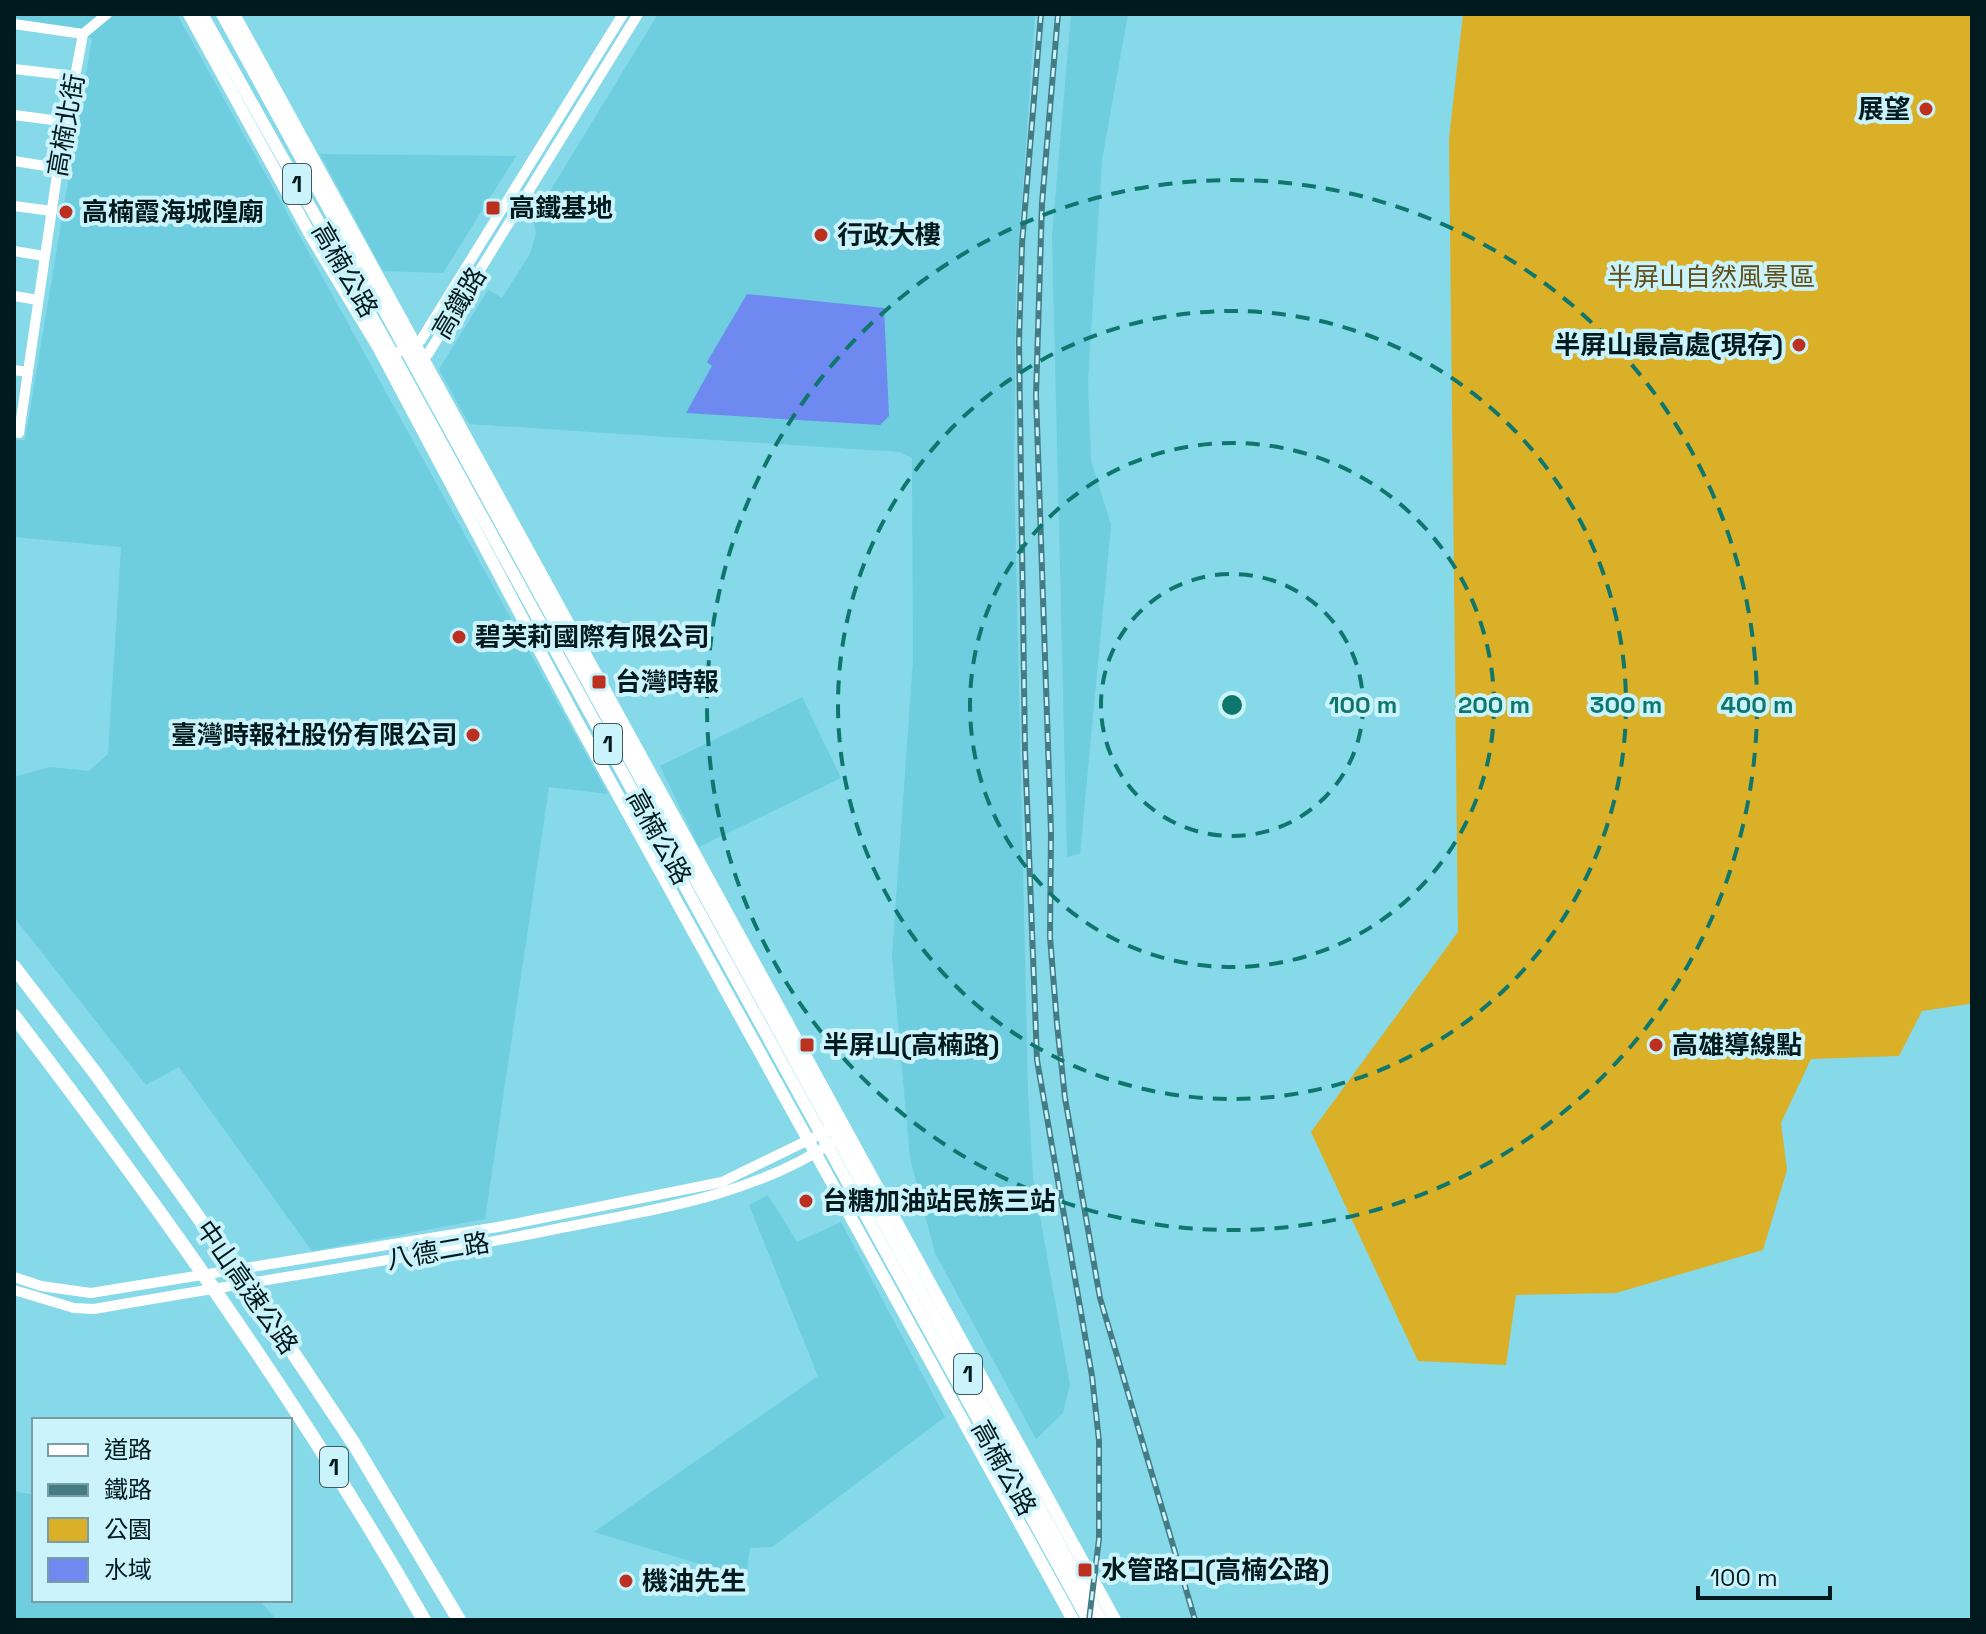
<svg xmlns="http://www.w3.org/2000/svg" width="1986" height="1634" font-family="'Space Grotesk','Noto Sans TC',sans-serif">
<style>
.built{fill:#6ecdde}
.green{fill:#d9b027}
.water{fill:#6e89ef}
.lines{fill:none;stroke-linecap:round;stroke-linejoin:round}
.minor{stroke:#fff;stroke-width:10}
.major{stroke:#fff;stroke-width:12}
.highway{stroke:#fff;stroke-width:14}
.rail-casing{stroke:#447c86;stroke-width:6}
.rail{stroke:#cbf3fb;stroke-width:3;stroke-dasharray:9;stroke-linecap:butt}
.ring{fill:none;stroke:#0f766e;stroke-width:4;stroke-dasharray:14 10}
.poi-dot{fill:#bc301f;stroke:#cbf3fb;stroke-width:3}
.labels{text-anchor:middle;stroke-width:8;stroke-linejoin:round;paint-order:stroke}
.shield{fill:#cbf3fb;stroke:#3d5b60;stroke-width:2}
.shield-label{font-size:24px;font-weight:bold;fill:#001a1e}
.poi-label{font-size:26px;font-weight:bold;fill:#001a1e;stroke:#cbf3fb;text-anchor:start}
.street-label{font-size:26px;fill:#001a1e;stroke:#cbf3fb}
.park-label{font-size:26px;fill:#604f1a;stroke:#cbf3fb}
.centre{fill:#0f766e;stroke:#cbf3fb;stroke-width:4}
.ring-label{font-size:24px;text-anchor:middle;font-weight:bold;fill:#0f766e;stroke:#cbf3fb;stroke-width:8;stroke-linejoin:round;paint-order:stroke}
</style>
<rect width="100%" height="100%" fill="#85d9e9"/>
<!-- built -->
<g class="built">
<path d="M 14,14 L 177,14 L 608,794 L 549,787 L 485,1219 L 312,1251 L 179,1067 L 146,1085 L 14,917 L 14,777 L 50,767 L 89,771 L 108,754 L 121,547 L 14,537 L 14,440 L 25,440 L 92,38 L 14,26 Z"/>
<path d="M 658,14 L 1035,14 L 1016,284 L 1014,467 L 1028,1092 L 1033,1177 L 1070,1385 L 1063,1413 L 1036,1439 L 935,1253 L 910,1158 L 892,956 L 913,661 L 912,458 L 900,452 L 469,424 L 439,369 L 488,290 L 502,298 L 530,254 L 536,234 L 533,219 Z"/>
<path d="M 1071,14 L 1128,14 L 1102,160 L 1088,381 L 1091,461 L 1111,525 L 1080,854 L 1067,857 L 1052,236 Z"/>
<path d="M 320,154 L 516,156 L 443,273 L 383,271 Z"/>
<path d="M 802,697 L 841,778 L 699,847 L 660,766 Z"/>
<path d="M 768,1195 L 797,1242 L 841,1222 L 945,1417 L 772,1547 L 750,1548 L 746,1578 L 594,1532 L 818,1376 L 749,1205 Z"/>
<path d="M 14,1491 L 34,1495 L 34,1600 L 259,1600 L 277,1620 L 14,1620 Z"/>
</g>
<!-- green -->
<path class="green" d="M 1463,14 L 1972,14 L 1972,998 L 1969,1004 L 1922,1011 L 1899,1056 L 1811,1059 L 1781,1123 L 1787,1170 L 1763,1250 L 1616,1293 L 1516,1295 L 1506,1365 L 1418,1361 L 1311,1132 L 1458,932 L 1449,139 Z"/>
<!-- water -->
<path class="water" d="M 747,294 L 884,308 L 889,416 L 880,425 L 686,413 L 712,366 L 707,362 Z"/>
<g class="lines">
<!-- minor -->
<g class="minor">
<path d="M 14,24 L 83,34"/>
<path d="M 14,69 L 75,76"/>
<path d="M 14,115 L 68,122"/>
<path d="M 14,161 L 58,168"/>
<path d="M 14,206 L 52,211"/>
<path d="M 14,251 L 44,256"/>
<path d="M 14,296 L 38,300"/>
<path d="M 416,360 L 428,354 L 638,14"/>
<path d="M 390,362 L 393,355 L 421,340 L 623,14"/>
<path d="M 14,370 L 28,372"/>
<path d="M 14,432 L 19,433 L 58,168 L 83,34 L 107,14"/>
<path d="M 14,1277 L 41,1286 L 91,1293 L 498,1227 L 722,1182 L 827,1131"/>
<path d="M 14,1290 L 74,1308 L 94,1309 C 248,1282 403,1260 556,1229 C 651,1210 750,1197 833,1142"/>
</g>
<!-- major -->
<g class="major">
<path d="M 189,14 L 311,236 L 378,347 L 577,721 L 1073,1620"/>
<path d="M 202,14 L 386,342 L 1088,1620"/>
<path d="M 222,14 L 1101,1620"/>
<path d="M 234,14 L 1115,1620"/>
</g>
<!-- highway -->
<g class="highway">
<path d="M 14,967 L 96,1074 L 266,1312 L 354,1444 L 459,1620"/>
<path d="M 14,1016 C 162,1210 303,1408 424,1620"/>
</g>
<defs>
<g id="rail">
<path d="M 1041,14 L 1022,244 L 1019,342 L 1025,750 L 1037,1060 L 1092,1376 L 1099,1441 L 1099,1539 L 1089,1620"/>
<path d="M 1058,14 L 1042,203 L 1036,395 L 1051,832 L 1050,937 L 1057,1024 L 1065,1098 L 1100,1298 L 1195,1620"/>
</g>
</defs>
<!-- rail casing -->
<use href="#rail" class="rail-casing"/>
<!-- rail -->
<use href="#rail" class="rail"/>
</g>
<!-- distance rings -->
<g class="ring">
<circle cx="1232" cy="705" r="131"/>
<circle cx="1232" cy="705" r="262"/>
<circle cx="1232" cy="705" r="394"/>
<circle cx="1232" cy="705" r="525"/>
</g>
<!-- markers -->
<g class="poi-dot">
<circle cx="1926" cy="109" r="8"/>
<rect x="485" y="200" width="16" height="16" rx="4"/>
<circle cx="66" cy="212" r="8"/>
<circle cx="821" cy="235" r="8"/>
<circle cx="1799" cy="345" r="8"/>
<circle cx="459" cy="637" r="8"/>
<rect x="591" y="674" width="16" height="16" rx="4"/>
<circle cx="473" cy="735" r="8"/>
<rect x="799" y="1037" width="16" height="16" rx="4"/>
<circle cx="1656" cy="1045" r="8"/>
<circle cx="806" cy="1201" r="8"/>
<rect x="1077" y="1562" width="16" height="16" rx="4"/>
<circle cx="626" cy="1581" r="8"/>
</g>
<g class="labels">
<!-- shield labels -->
<g class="shield">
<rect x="283" y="164" width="28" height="40" rx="6"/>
<rect x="594" y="724" width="28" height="40" rx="6"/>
<rect x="954" y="1354" width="28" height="40" rx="6"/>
<rect x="320" y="1447" width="28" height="40" rx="6"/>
</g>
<g class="shield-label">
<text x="297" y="192">1</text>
<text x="608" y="752">1</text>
<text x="968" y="1382">1</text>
<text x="334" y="1475">1</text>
</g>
<!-- poi labels -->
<g class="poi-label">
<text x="1910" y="118" text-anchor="end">展望</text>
<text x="509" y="217">高鐵基地</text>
<text x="82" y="221">高楠霞海城隍廟</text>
<text x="837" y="244">行政大樓</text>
<text x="1783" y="354" text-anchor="end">半屏山最高處(現存)</text>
<text x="475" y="646">碧芙莉國際有限公司</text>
<text x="615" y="691">台灣時報</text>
<text x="457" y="744" text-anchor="end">臺灣時報社股份有限公司</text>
<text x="823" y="1054">半屏山(高楠路)</text>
<text x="1672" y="1054">高雄導線點</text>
<text x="822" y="1210">台糖加油站民族三站</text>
<text x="1101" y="1579">水管路口(高楠公路)</text>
<text x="642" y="1590">機油先生</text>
</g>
<!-- street labels -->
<g class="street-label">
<text transform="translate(66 125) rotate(-80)" y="9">高楠北街</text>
<text transform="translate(345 270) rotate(60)" y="9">高楠公路</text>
<text transform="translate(459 303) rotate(-59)" y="9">高鐵路</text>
<text transform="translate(659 837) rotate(61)" y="9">高楠公路</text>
<text transform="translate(438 1251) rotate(-10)" y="9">八德二路</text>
<text transform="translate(247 1287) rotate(55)" y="9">中山高速公路</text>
<text transform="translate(1004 1468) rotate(61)" y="9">高楠公路</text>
</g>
<!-- park labels -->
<g class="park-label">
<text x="1711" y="286">半屏山自然風景區</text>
</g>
</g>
<circle cx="1232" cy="705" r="12" class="centre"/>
<g class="ring-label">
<text x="1363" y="713">100 m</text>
<text x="1494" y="713">200 m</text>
<text x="1626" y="713">300 m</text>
<text x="1757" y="713">400 m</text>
</g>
<!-- border -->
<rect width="1986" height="1634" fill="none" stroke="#001a1e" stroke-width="32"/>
<!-- legend -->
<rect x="32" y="1418" width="260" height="184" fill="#cbf3fb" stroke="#7a9ca3" stroke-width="2"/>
<rect x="48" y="1444" width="40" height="12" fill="#ffffff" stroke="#7a9ca3" stroke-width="2"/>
<text x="104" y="1458" font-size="24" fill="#001a1e">道路</text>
<rect x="48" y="1484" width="40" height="12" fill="#447c86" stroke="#7a9ca3" stroke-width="2"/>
<text x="104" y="1498" font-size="24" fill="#001a1e">鐵路</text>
<rect x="48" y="1518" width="40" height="24" fill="#d9b027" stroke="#7a9ca3" stroke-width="2"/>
<text x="104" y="1538" font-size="24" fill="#001a1e">公園</text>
<rect x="48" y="1558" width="40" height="24" fill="#6e89ef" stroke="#7a9ca3" stroke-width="2"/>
<text x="104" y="1578" font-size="24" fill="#001a1e">水域</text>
<!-- scale -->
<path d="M1698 1586v12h132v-12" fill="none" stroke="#001a1e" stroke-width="4"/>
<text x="1710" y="1586" font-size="24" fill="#001a1e" stroke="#cbf3fb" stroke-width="6" paint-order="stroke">100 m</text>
</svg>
